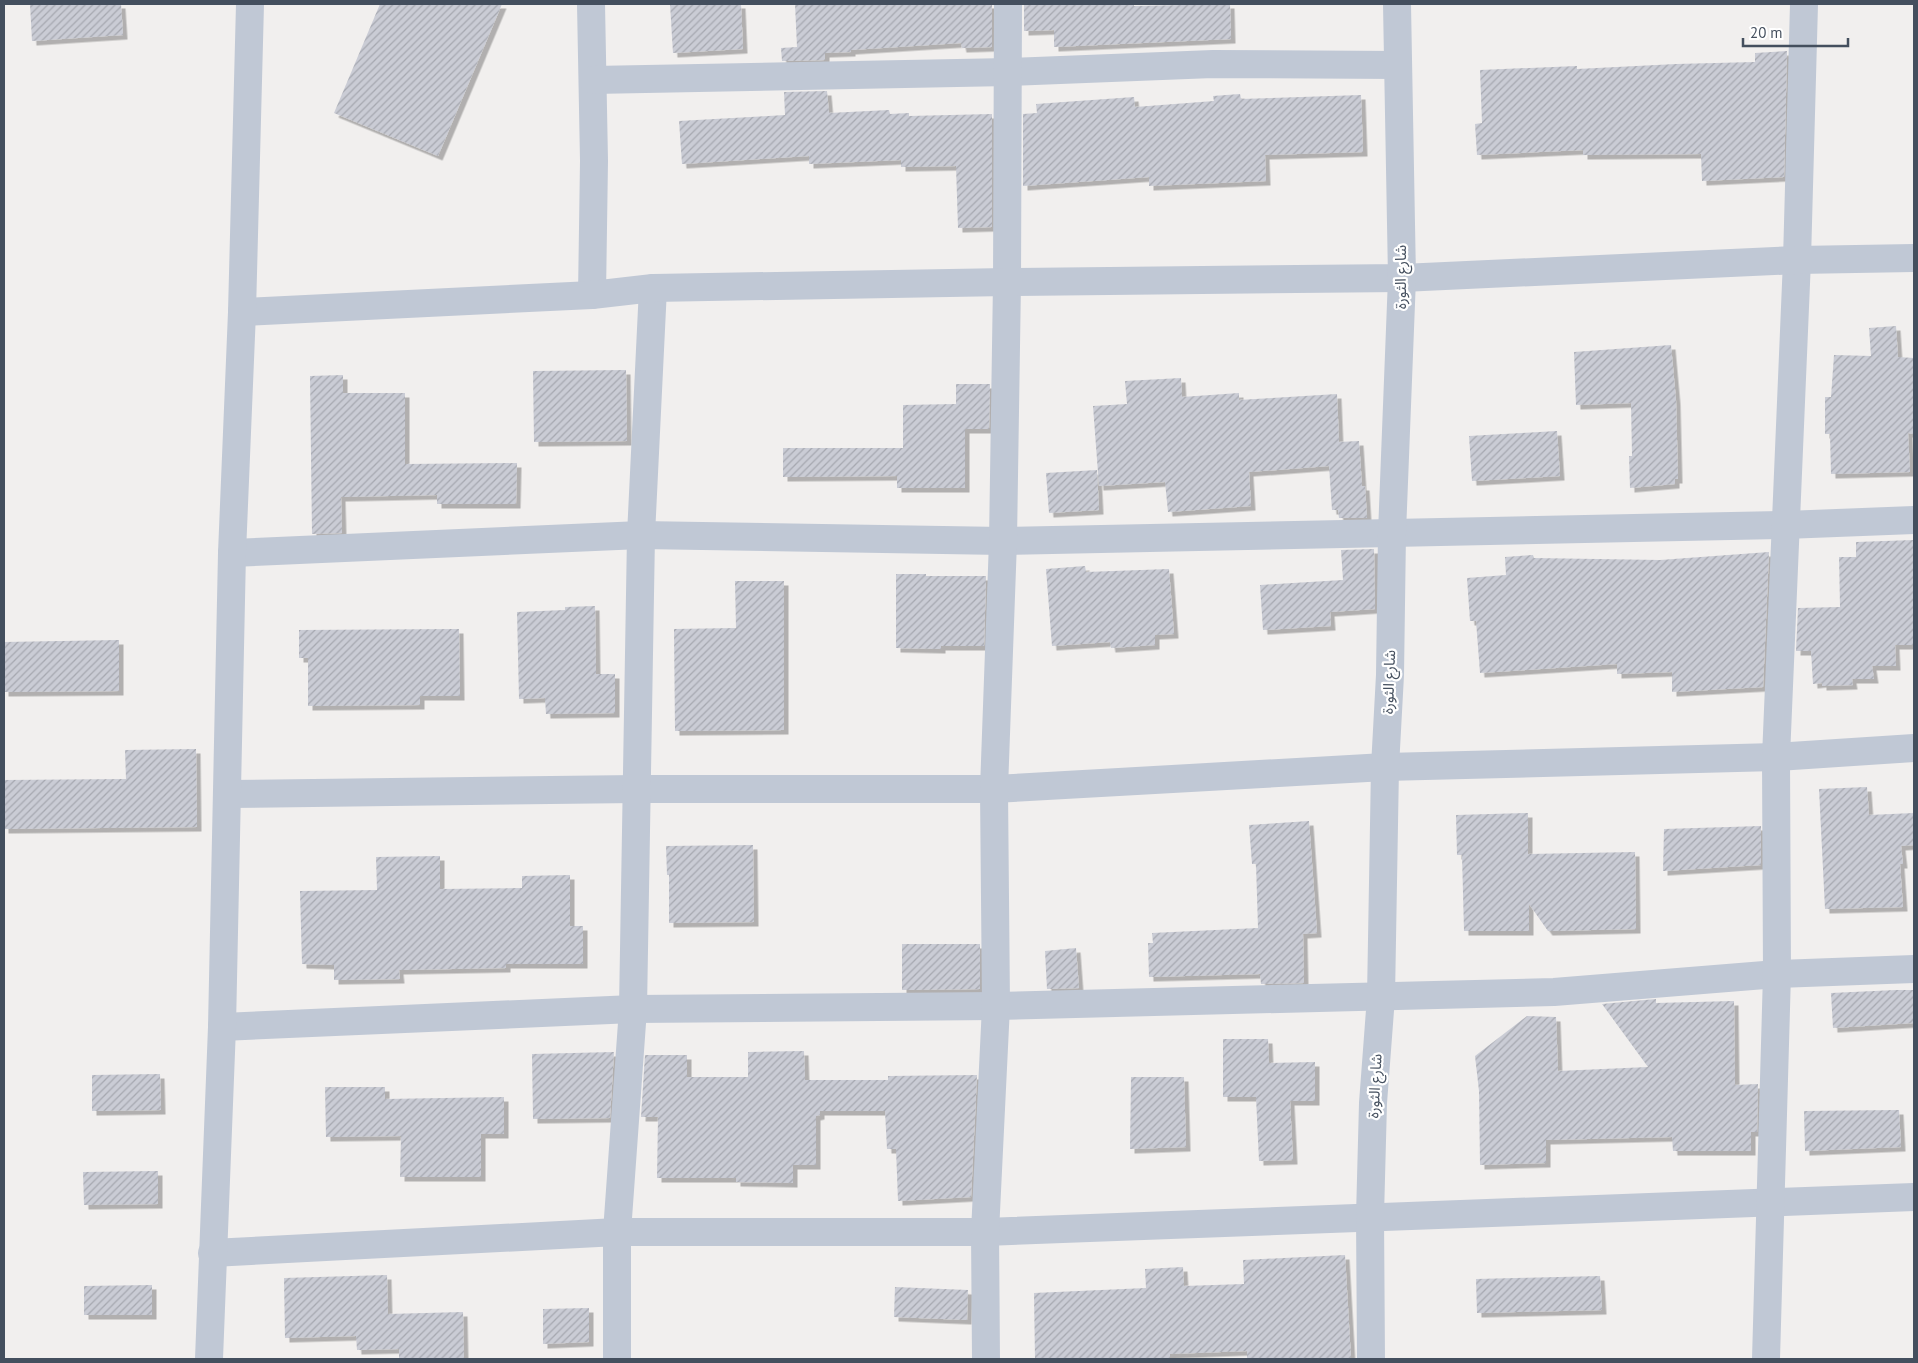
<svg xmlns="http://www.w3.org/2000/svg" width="1918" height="1363" font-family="'PT Sans','Noto Sans Arabic',sans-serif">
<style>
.building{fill:url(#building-hatch);filter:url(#shadow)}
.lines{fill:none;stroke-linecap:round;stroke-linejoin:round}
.minor{stroke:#c0c8d5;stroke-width:28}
.tertiary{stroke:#c0c8d5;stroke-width:28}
.labels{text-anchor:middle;stroke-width:4.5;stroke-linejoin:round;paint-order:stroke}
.street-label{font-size:15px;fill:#444f5e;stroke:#fff}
</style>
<defs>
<pattern id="building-hatch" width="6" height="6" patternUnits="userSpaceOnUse" patternTransform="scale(1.25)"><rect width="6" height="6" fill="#caccd5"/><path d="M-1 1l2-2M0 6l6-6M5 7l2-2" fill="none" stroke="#a6a8b0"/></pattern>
<filter id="shadow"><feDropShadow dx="4.5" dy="4.5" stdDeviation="0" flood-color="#0004"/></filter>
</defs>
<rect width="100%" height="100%" fill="#f1efee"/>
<!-- building -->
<g class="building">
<path d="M 30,4 L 121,4 L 123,35 L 32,41 Z"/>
<path d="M 380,4 L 502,4 L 438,156 L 334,113 Z"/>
<path d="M 670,4 L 741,4 L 743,49 L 673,53 Z"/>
<path d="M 795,4 L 992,4 L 992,47 L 962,48 L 961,43 L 851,50 L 851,52 L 825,53 L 825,60 L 782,61 L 781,48 L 797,47 Z"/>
<path d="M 1024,4 L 1134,4 L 1134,6 L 1230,4 L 1231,39 L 1054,47 L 1054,30 L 1024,31 Z"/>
<path d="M 1787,51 L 1784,177 L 1702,181 L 1701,154 L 1583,155 L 1583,150 L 1477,155 L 1475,124 L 1482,123 L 1480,70 L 1577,66 L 1577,69 L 1676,64 L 1755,62 L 1755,53 Z"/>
<path d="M 827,91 L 829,113 L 889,110 L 890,114 L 909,113 L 909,116 L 992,114 L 992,227 L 958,228 L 956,166 L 901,167 L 901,160 L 809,164 L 809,156 L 682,164 L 679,121 L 785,115 L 784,92 Z"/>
<path d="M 1240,94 L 1241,99 L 1361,95 L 1363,152 L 1265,155 L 1266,181 L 1149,186 L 1149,177 L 1023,186 L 1023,114 L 1037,113 L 1036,104 L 1134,97 L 1135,107 L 1214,101 L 1213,96 Z"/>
<path d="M 1896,326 L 1898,357 L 1914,358 L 1914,434 L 1908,433 L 1910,472 L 1831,474 L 1830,434 L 1825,434 L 1825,397 L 1831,397 L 1834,355 L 1871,356 L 1869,328 Z"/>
<path d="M 1671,345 L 1676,400 L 1678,479 L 1675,479 L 1675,484 L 1630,488 L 1629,456 L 1632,456 L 1631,403 L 1576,405 L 1574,352 Z"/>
<path d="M 626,370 L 627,441 L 534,442 L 533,371 Z"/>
<path d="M 343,375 L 343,393 L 405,393 L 405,464 L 517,463 L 516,504 L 437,504 L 437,495 L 341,497 L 342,533 L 312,534 L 310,376 Z"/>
<path d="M 1181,378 L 1182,397 L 1239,393 L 1239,400 L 1337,394 L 1339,442 L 1359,441 L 1362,486 L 1365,486 L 1367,518 L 1339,518 L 1338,510 L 1332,510 L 1329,466 L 1249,472 L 1251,506 L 1168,512 L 1165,482 L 1099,486 L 1093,406 L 1127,404 L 1125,381 Z"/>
<path d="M 956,384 L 990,384 L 989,429 L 965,429 L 965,488 L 897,488 L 897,476 L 783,477 L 783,448 L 903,448 L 903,405 L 956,404 Z"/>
<path d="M 1557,431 L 1560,476 L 1472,481 L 1469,436 Z"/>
<path d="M 1097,470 L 1099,510 L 1049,513 L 1046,473 Z"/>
<path d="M 1914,540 L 1914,645 L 1895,645 L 1896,666 L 1872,666 L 1874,679 L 1852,679 L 1853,685 L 1822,686 L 1822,683 L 1813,684 L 1811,651 L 1796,651 L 1798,608 L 1840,607 L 1839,557 L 1856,557 L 1856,542 Z"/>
<path d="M 1374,549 L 1375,609 L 1330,612 L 1331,626 L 1263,630 L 1260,585 L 1343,580 L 1341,550 Z"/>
<path d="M 1769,552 L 1763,687 L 1672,692 L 1672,672 L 1617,674 L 1617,664 L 1480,673 L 1476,621 L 1470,621 L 1467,578 L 1506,575 L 1505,557 L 1533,555 L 1534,558 L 1660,560 Z"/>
<path d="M 1085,566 L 1086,572 L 1169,569 L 1174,634 L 1155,635 L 1155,645 L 1111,648 L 1110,642 L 1052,646 L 1046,569 Z"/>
<path d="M 896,574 L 926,574 L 926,576 L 986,576 L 984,646 L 941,646 L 941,649 L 896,648 Z"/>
<path d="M 735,581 L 784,581 L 784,730 L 675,731 L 674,629 L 736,628 Z"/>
<path d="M 595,606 L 596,674 L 615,674 L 615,713 L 546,714 L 545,698 L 519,699 L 517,612 L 565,610 L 565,607 Z"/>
<path d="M 455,629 L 459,629 L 460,696 L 420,696 L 420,705 L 308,706 L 308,658 L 299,658 L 299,630 Z"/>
<path d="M 119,640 L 119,691 L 4,692 L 4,642 Z"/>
<path d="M 196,749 L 197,827 L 4,829 L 4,780 L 126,779 L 125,750 Z"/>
<path d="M 1867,787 L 1869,815 L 1914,813 L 1914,845 L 1901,846 L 1903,864 L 1900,864 L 1903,907 L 1825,909 L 1819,789 Z"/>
<path d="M 1528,813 L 1528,854 L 1635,852 L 1636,929 L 1548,931 L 1529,904 L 1529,931 L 1464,931 L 1462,855 L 1457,855 L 1456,815 Z"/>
<path d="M 1309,821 L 1317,933 L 1303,934 L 1304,983 L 1261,984 L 1260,974 L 1149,977 L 1148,943 L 1153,943 L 1152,933 L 1258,928 L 1256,864 L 1252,864 L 1249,825 Z"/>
<path d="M 1761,826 L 1761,865 L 1663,871 L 1664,829 Z"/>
<path d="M 753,845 L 754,922 L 669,923 L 669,875 L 667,875 L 666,846 Z"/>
<path d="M 440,856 L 440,889 L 522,888 L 522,876 L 570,875 L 570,926 L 583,926 L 583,964 L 506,964 L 506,968 L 399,970 L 400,979 L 334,980 L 334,965 L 302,964 L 300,891 L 377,890 L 376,857 Z"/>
<path d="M 902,944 L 980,944 L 980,989 L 902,990 Z"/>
<path d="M 1076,948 L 1079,988 L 1047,989 L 1045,951 Z"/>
<path d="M 1896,990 L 1914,990 L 1914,1023 L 1833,1028 L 1831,993 Z"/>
<path d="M 1656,999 L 1656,1003 L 1734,1001 L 1735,1085 L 1758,1084 L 1757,1132 L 1751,1132 L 1751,1151 L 1673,1151 L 1672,1137 L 1546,1140 L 1546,1163 L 1480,1165 L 1479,1091 L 1475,1056 L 1527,1016 L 1556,1017 L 1558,1071 L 1648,1067 L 1602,1004 Z"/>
<path d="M 1223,1039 L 1268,1039 L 1269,1063 L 1315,1062 L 1315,1101 L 1290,1101 L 1293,1160 L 1259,1161 L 1256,1097 L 1223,1097 Z"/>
<path d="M 804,1051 L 805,1080 L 888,1080 L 888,1076 L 977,1075 L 971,1197 L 898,1201 L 896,1149 L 887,1149 L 885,1111 L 820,1111 L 820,1115 L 816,1116 L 816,1165 L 793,1165 L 793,1183 L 736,1182 L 736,1178 L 657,1178 L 658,1117 L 641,1117 L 645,1055 L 687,1055 L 687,1077 L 748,1077 L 748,1052 Z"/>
<path d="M 614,1052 L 610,1118 L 533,1119 L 532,1054 Z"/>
<path d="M 160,1074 L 161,1110 L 92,1111 L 92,1075 Z"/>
<path d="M 1131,1077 L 1184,1077 L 1186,1147 L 1130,1149 Z"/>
<path d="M 325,1087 L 385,1087 L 385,1099 L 504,1097 L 504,1134 L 481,1134 L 481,1177 L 400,1177 L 401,1136 L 326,1137 Z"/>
<path d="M 1899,1110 L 1901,1147 L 1805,1151 L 1804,1111 Z"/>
<path d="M 158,1171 L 158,1204 L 84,1205 L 83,1172 Z"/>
<path d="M 1345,1255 L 1351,1359 L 1247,1359 L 1247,1351 L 1170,1354 L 1170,1359 L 1035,1359 L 1034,1293 L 1146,1288 L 1145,1269 L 1183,1267 L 1184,1286 L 1244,1284 L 1243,1260 Z"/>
<path d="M 387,1275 L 388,1314 L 463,1312 L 464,1359 L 399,1359 L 399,1349 L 357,1350 L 356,1336 L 285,1338 L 284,1278 Z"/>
<path d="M 1600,1276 L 1602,1310 L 1477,1313 L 1476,1279 Z"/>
<path d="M 152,1285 L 152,1315 L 84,1315 L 84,1286 Z"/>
<path d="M 895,1287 L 968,1290 L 967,1320 L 894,1317 Z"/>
<path d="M 589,1308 L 589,1342 L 543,1344 L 543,1309 Z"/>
</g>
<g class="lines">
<!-- minor -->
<g class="minor">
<path d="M 591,4 L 594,161 L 592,295"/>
<path d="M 593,80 L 1009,72 L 1213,64 L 1398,65"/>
<path d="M 232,553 L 641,535 L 1003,541 L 1785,525 L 1914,520"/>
<path d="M 227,794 L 636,789 L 994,789 L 1385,767 L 1776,757 L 1914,748"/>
<path d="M 222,1027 L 633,1009 L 996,1006 L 1554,992 L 1777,974 L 1914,969"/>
<path d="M 212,1253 L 617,1232 L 985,1232 L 1914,1197"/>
<path d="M 617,1359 L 617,1232 L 633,1009 L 641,535 L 653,288"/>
<path d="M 986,1359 L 985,1232 L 996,1006 L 994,789 L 1003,541 L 1007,282 L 1008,4"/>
<path d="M 1766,1359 L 1777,974 L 1776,757 L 1797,260 L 1804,4"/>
</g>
<!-- tertiary -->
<g class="tertiary">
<path d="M 242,312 L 592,295 L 653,288 L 1007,282 L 1402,278 L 1797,260 L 1914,258"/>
<path d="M 209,1359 L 222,1027 L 232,553 L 242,312 L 250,4"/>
<path d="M 1371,1359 L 1370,1216 L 1373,1103 L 1381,997 L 1385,767 L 1390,675 L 1392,533 L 1402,278 L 1397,4"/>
</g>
</g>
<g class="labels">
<!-- street labels -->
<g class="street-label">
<text transform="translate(1401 277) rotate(-90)" y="5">شارع الثورة</text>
<text transform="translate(1389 682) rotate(-88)" y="5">شارع الثورة</text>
<text transform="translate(1375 1086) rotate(-87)" y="5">شارع الثورة</text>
</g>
</g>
<!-- border -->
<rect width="1918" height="1363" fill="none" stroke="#444f5e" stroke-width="10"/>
<!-- scale -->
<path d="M1743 38v8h105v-8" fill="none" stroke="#444f5e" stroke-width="2.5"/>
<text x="1750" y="38" font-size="15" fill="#444f5e" stroke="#ffffff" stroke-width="4" paint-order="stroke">20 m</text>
</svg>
